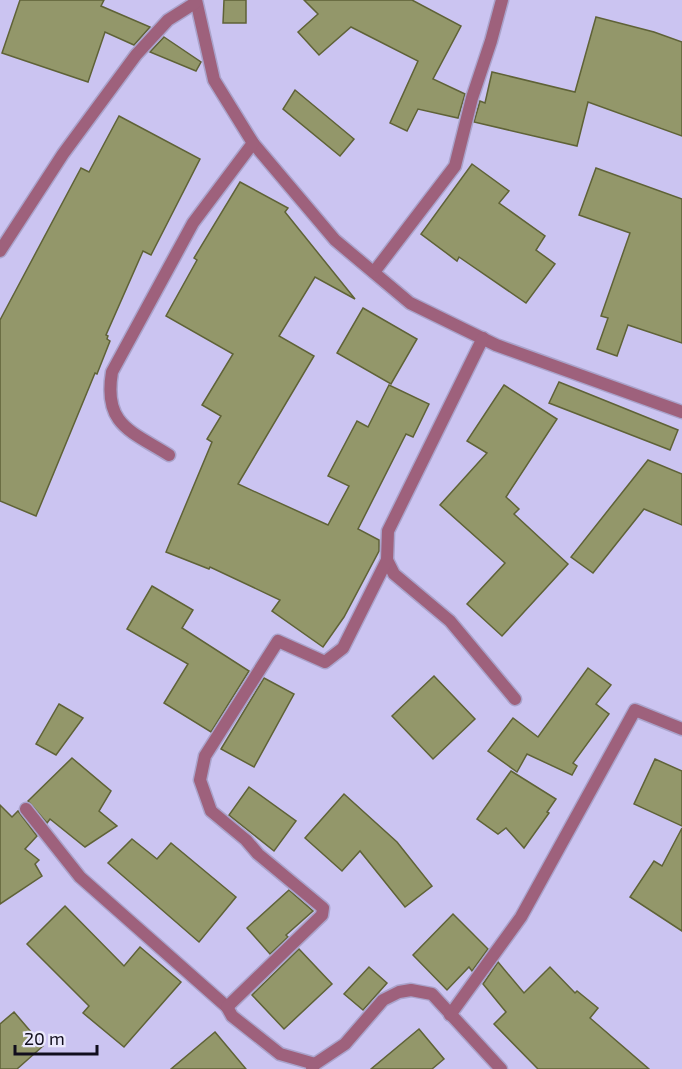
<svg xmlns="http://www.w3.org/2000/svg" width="682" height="1069" font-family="'Exo 2',sans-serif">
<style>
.building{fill:#93976a;stroke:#5f6237;stroke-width:1.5}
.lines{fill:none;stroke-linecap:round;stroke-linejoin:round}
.street-casing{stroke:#aaa3cb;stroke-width:15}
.street{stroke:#9e617c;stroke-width:12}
</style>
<rect width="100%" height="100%" fill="#cbc4f1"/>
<!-- building -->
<g class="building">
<path d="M 20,0 L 104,0 L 101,6 L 150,27 L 134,45 L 105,32 L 88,82 L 2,53 Z"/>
<path d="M 224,0 L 246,0 L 246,23 L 223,23 Z"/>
<path d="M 304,0 L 412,0 L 461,26 L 433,79 L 465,94 L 458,118 L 418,109 L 407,131 L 390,123 L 418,61 L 351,27 L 319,55 L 298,32 L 318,14 Z"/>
<path d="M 596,17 L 654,32 L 682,42 L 682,136 L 588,102 L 577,146 L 474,122 L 480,101 L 485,103 L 492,72 L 575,92 Z"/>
<path d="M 164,37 L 201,62 L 196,71 L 150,52 Z"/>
<path d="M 295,90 L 354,139 L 340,156 L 283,109 Z"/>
<path d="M 119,116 L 200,159 L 151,255 L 143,251 L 106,335 L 108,336 L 107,339 L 110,341 L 97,374 L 95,373 L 36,516 L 0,501 L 0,320 L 81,168 L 89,172 Z"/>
<path d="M 472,164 L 509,191 L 499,203 L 545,236 L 536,250 L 555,264 L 526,303 L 459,257 L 457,261 L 421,234 Z"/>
<path d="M 596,168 L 682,199 L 682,343 L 628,325 L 617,356 L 597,349 L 608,318 L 601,316 L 630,233 L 579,215 Z"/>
<path d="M 240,182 L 288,208 L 285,212 L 355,299 L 315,277 L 279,336 L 314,356 L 238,484 L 328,525 L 349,486 L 328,476 L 357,421 L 368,427 L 389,385 L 429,404 L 413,437 L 406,434 L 358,529 L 379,540 L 379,551 L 344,617 L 323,647 L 272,611 L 280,600 L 210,567 L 209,569 L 166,552 L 212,442 L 207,439 L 221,416 L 202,405 L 233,354 L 166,316 L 197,260 L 194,258 Z"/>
<path d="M 363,308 L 417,339 L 391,384 L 337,353 Z"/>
<path d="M 559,382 L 678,430 L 670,450 L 549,403 Z"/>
<path d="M 504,385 L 557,419 L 506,497 L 519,509 L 514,514 L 568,564 L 502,636 L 467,604 L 505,563 L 440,505 L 487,453 L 467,441 Z"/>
<path d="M 648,460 L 682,474 L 682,525 L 644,509 L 593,573 L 571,557 Z"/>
<path d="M 152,586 L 193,610 L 182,628 L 249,671 L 211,732 L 164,703 L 188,664 L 127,629 Z"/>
<path d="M 588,668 L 611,685 L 596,704 L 609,714 L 573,763 L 577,766 L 572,775 L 527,754 L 517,772 L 488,751 L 513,718 L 538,737 Z"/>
<path d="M 434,676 L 475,719 L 433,759 L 392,716 Z"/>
<path d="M 264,678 L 294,694 L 254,767 L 221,749 Z"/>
<path d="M 59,704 L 83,718 L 56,755 L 36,744 Z"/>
<path d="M 72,758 L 111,791 L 99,811 L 117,826 L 85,847 L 50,819 L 47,823 L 28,801 Z"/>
<path d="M 655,759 L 682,771 L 682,826 L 634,804 Z"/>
<path d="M 511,771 L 556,799 L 547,812 L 549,813 L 524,848 L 506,828 L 498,834 L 477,819 Z"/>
<path d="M 249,787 L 296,821 L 274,851 L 229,815 Z"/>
<path d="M 344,794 L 397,842 L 432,886 L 405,907 L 360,851 L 342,871 L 305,838 Z"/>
<path d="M 0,805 L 12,817 L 18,811 L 37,836 L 25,849 L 39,860 L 35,864 L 42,876 L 0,904 Z"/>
<path d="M 682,828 L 682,931 L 630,897 L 654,861 L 662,866 Z"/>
<path d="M 132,839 L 157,859 L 171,843 L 236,897 L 199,942 L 108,863 Z"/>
<path d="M 289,890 L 313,911 L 286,935 L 288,937 L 270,954 L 247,928 Z"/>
<path d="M 65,906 L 124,966 L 140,947 L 181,982 L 124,1047 L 83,1013 L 89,1006 L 27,944 Z"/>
<path d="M 453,914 L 488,949 L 472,971 L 469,967 L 447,990 L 413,955 Z"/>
<path d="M 299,949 L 332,984 L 284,1029 L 252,995 Z"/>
<path d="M 498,962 L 524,993 L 550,967 L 575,993 L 577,991 L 598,1008 L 590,1018 L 649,1069 L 538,1069 L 494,1024 L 506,1012 L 483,984 Z"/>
<path d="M 369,967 L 387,983 L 363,1010 L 344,994 Z"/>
<path d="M 14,1012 L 43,1046 L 17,1069 L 0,1069 L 0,1024 Z"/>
<path d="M 419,1029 L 444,1059 L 432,1069 L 371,1069 Z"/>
<path d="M 215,1032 L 246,1069 L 171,1069 Z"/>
</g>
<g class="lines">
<defs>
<g id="street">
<path d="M 196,0 L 214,80 L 253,143 L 335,240 L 410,303 L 496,345 L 682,412"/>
<path d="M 0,251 L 63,154 L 136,55 L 168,20 L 195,3"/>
<path d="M 374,272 L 455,166 L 472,98 L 491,41 L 502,0"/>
<path d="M 169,455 C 131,431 103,425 112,372 L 193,223 L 253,143"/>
<path d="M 387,560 L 394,574 L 450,621 L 515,699"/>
<path d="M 26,809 L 80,877 L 227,1007 L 232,1016 L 280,1054 L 315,1064"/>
<path d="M 227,1007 L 322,915 L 323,908 L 258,854 L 246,840 L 211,811 L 200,780 L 205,756 L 278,641 L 325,662 L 343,648 L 387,560 L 388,531 L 483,338"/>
<path d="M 450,1015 L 521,917 L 635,710 L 682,729"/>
<path d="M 312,1069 L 315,1064 L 345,1044 L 383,1000 L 399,992 L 411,990 L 432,994 L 501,1069"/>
</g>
</defs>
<!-- street casing -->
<use href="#street" class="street-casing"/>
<!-- street -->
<use href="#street" class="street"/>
</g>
<!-- scale -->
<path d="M15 1045v9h82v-9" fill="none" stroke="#110e1d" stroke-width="3"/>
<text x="24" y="1045" font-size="18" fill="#110e1d" stroke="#ebe9fc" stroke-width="4.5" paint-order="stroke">20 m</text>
</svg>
